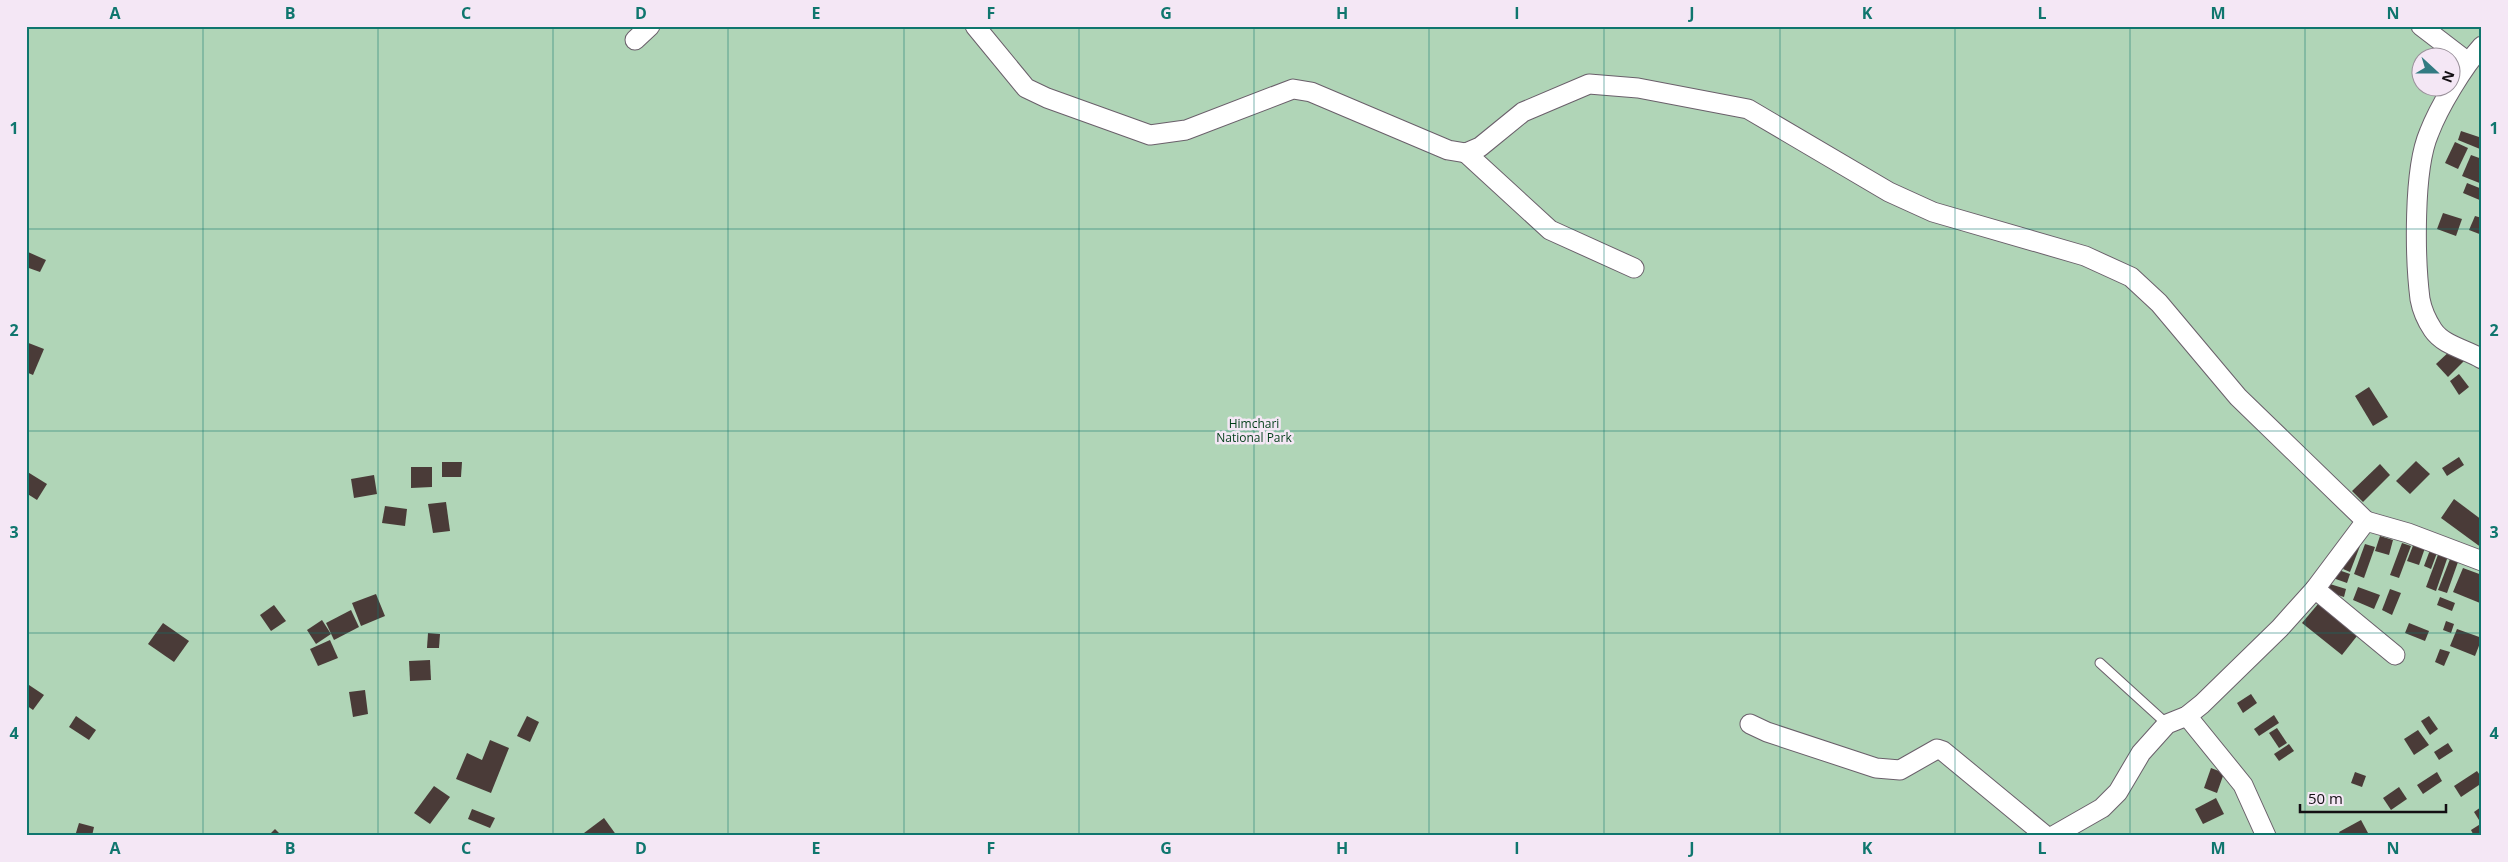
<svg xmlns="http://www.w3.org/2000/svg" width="2508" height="862" font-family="'Open Sans',sans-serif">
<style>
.green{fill:#b0d5b7;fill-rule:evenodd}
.building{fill:#4a3b38}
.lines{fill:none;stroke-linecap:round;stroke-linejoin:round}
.lane-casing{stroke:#6a5f6a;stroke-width:11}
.street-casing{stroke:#6a5f6a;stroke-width:21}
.lane{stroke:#fff;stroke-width:9}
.street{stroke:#fff;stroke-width:19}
.grid{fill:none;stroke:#0f766e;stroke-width:1;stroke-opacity:0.55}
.labels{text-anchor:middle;stroke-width:5;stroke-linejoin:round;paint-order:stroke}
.park-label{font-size:12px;fill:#003d17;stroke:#f4e7f5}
.neatline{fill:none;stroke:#0f766e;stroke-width:2}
.grid-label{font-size:16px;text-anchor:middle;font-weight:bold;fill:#0f766e}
</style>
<rect width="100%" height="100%" fill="#e7dae7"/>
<!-- green -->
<path class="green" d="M 26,26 L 2482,26 L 2482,836 L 26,836 ZM 2420,58 L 2450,58 L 2450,88 L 2420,88 Z"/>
<!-- building -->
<g class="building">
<path d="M 2461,131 L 2482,138 L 2480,149 L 2458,140 Z"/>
<path d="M 2455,142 L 2468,148 L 2458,169 L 2445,163 Z"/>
<path d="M 2471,155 L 2482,159 L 2482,184 L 2462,176 Z"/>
<path d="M 2467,183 L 2482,189 L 2482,201 L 2463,193 Z"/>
<path d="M 2443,213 L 2462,219 L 2456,236 L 2437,229 Z"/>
<path d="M 2475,216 L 2482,218 L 2482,235 L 2469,230 Z"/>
<path d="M 28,252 L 46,260 L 40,272 L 26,267 Z"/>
<path d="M 26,342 L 44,349 L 33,375 L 26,372 Z"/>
<path d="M 2452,349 L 2464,361 L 2448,377 L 2436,364 Z"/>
<path d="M 2459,374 L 2469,387 L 2459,395 L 2450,381 Z"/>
<path d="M 2369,387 L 2388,417 L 2373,426 L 2355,396 Z"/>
<path d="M 2459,457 L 2464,465 L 2447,476 L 2442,468 Z"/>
<path d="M 2416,461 L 2430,474 L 2410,494 L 2396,481 Z"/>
<path d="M 442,462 L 462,462 L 461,477 L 442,477 Z"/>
<path d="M 2380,464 L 2390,475 L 2363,502 L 2352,491 Z"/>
<path d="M 411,467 L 432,467 L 432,487 L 411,488 Z"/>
<path d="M 26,471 L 47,484 L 37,500 L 26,493 Z"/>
<path d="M 374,475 L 377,494 L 354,498 L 351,479 Z"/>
<path d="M 2454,499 L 2482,520 L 2482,548 L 2441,518 Z"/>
<path d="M 446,502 L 450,531 L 433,533 L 428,504 Z"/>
<path d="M 385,506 L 407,509 L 405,526 L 382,523 Z"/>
<path d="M 2380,536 L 2393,540 L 2389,555 L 2375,551 Z"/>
<path d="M 2353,543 L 2360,546 L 2350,572 L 2343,569 Z"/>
<path d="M 2402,543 L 2411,546 L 2399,578 L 2390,575 Z"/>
<path d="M 2414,543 L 2425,548 L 2419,565 L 2407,561 Z"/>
<path d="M 2365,544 L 2375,547 L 2364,578 L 2354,574 Z"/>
<path d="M 2430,550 L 2437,553 L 2431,569 L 2424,566 Z"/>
<path d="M 2439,552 L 2448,556 L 2436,591 L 2426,587 Z"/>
<path d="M 2450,559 L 2458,562 L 2447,593 L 2438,590 Z"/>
<path d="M 2333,568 L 2350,574 L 2347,583 L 2330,577 Z"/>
<path d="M 2463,568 L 2482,575 L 2480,603 L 2453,592 Z"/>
<path d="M 2330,584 L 2346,589 L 2344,597 L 2328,592 Z"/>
<path d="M 2358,587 L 2380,595 L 2374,609 L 2353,600 Z"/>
<path d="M 2390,589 L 2401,593 L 2392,615 L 2382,610 Z"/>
<path d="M 376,594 L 385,616 L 361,626 L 352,603 Z"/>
<path d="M 2440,597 L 2455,603 L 2452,611 L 2437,605 Z"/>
<path d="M 2318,604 L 2357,636 L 2342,655 L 2302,623 Z"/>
<path d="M 274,605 L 286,621 L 271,631 L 260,615 Z"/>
<path d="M 351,610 L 359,627 L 334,640 L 326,623 Z"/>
<path d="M 322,620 L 331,634 L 316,644 L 307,630 Z"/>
<path d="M 2446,621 L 2454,624 L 2451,633 L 2443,630 Z"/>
<path d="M 163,623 L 189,641 L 174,662 L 148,644 Z"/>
<path d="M 2409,623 L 2429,631 L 2425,641 L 2405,633 Z"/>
<path d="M 2457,629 L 2482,638 L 2475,656 L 2450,646 Z"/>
<path d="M 428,633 L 440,634 L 439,648 L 427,648 Z"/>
<path d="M 330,640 L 338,658 L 318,666 L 310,649 Z"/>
<path d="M 2440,649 L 2450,652 L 2444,666 L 2435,662 Z"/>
<path d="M 430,660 L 431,680 L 410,681 L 409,661 Z"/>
<path d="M 26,683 L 44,695 L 33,710 L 26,705 Z"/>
<path d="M 365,690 L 368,714 L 353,717 L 349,692 Z"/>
<path d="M 2251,694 L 2257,703 L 2243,713 L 2237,703 Z"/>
<path d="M 2274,715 L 2279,723 L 2259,736 L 2254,729 Z"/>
<path d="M 76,716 L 96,730 L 89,740 L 69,727 Z"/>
<path d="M 527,716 L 539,722 L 530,742 L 517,736 Z"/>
<path d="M 2429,716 L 2438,729 L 2430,735 L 2421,721 Z"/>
<path d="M 2277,728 L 2287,743 L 2279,748 L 2269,733 Z"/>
<path d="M 2418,730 L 2429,745 L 2414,755 L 2404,739 Z"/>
<path d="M 490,740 L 509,748 L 491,793 L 456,779 L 467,753 L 482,760 Z"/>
<path d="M 2448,743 L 2453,751 L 2439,760 L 2434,752 Z"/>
<path d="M 2289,744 L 2294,751 L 2279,761 L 2274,754 Z"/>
<path d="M 2211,768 L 2224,773 L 2217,793 L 2204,788 Z"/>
<path d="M 2477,771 L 2482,778 L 2482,783 L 2461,797 L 2454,786 Z"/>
<path d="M 2355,772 L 2366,776 L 2362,787 L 2351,783 Z"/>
<path d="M 2437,772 L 2442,781 L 2423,794 L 2417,785 Z"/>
<path d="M 434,786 L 450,797 L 430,824 L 414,813 Z"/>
<path d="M 2399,787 L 2407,799 L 2391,810 L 2383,798 Z"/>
<path d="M 2216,798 L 2224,814 L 2203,824 L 2195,809 Z"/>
<path d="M 2481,807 L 2482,818 L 2479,820 L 2474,812 Z"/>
<path d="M 472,809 L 495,818 L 490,828 L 468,819 Z"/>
<path d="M 604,818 L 617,836 L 580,836 Z"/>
<path d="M 2361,820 L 2368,833 L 2362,836 L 2341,836 L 2339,832 Z"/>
<path d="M 79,823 L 94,827 L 92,836 L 75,836 Z"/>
<path d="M 2482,823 L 2482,836 L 2474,836 L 2471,830 Z"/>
<path d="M 275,829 L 282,836 L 268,836 Z"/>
</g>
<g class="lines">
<defs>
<path id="lane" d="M 2100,663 L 2167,724"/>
<g id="street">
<path d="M 975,26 L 1026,88 L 1047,98 L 1150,135 L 1186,130 L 1293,89 L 1311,92 L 1448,150 L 1466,153 L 1480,147 L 1523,112 L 1589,84 L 1638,88 L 1748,109 L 1889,192 L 1933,212 L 2085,256 L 2131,277 L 2159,303 L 2238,397 L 2366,521"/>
<path d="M 2421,26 L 2468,62"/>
<path d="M 635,40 L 650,26"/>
<path d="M 2482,46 C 2463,67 2439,107 2429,133 C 2413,170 2415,259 2420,299 C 2422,310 2427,321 2433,330 C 2444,346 2466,349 2482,359"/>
<path d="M 1466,153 L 1550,230 L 1634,268"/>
<path d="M 2315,589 L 2395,655"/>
<path d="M 2187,716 L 2243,785 L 2266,836"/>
<path d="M 1750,724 L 1767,732 L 1876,768 L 1900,770 L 1937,749 L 1943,751 L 2046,836"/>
<path d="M 2053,836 L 2102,808 L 2118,792 L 2141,753 L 2167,724 L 2187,716 L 2202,704 L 2280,628 L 2315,589 L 2366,521 L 2408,533 L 2482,561"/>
</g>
</defs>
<!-- lane casing -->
<use href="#lane" class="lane-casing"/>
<!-- street casing -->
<use href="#street" class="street-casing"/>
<!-- lane -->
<use href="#lane" class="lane"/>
<!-- street -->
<use href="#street" class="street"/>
</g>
<!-- grid -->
<path class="grid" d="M 203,26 L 203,836M 378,26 L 378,836M 553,26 L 553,836M 728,26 L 728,836M 904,26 L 904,836M 1079,26 L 1079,836M 1254,26 L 1254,836M 1429,26 L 1429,836M 1604,26 L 1604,836M 1780,26 L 1780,836M 1955,26 L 1955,836M 2130,26 L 2130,836M 2305,26 L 2305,836M 26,229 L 2482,229M 26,431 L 2482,431M 26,633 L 2482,633"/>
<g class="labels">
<!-- park labels -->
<g class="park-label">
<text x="1254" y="428">Himchari<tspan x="1254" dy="14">National Park</tspan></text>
</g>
</g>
<!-- border -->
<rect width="2508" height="862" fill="none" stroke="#f4e7f5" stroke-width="55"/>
<!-- north arrow -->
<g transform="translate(2436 72) rotate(111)"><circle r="24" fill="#f4e7f5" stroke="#9a919b"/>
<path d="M0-4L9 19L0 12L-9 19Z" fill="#327b82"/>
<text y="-8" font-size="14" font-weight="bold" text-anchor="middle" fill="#130f13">N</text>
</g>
<!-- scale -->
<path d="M2300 804v8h146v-8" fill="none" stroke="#130f13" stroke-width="2.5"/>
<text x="2308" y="804" font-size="15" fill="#130f13" stroke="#f4e7f5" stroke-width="4" paint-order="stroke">50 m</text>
<rect x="28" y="28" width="2452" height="806" class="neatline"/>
<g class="grid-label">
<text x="115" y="19">A</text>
<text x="290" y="19">B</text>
<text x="466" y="19">C</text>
<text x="641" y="19">D</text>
<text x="816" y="19">E</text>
<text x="991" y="19">F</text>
<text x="1166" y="19">G</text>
<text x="1342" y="19">H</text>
<text x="1517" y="19">I</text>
<text x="1692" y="19">J</text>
<text x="1867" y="19">K</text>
<text x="2042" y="19">L</text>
<text x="2218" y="19">M</text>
<text x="2393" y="19">N</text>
<text x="14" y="134">1</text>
<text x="2494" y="134">1</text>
<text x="14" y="336">2</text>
<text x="2494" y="336">2</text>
<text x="14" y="538">3</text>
<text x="2494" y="538">3</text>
<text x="14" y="739">4</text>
<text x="2494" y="739">4</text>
<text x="115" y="854">A</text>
<text x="290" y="854">B</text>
<text x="466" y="854">C</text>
<text x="641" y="854">D</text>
<text x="816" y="854">E</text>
<text x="991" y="854">F</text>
<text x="1166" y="854">G</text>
<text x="1342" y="854">H</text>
<text x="1517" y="854">I</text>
<text x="1692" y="854">J</text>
<text x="1867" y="854">K</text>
<text x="2042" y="854">L</text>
<text x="2218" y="854">M</text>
<text x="2393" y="854">N</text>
</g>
</svg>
